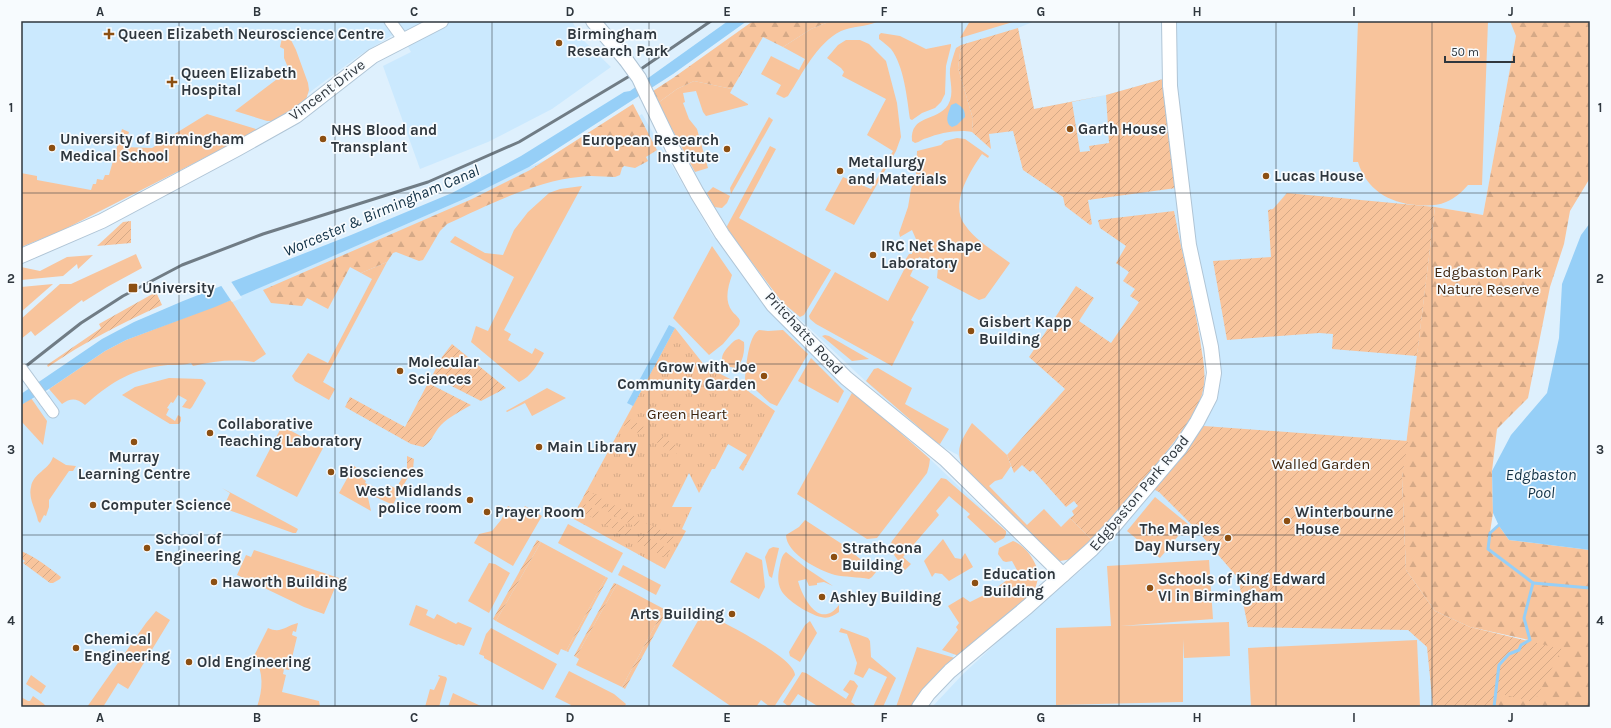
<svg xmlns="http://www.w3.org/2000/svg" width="1611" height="728" font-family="Karla,sans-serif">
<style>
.built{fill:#cbe9fe}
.grass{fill:#f8c49c}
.forest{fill:url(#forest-firs)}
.park{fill:url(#park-tufts)}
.garden{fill:url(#garden-furrows);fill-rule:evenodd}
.water{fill:#96cff7}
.pier{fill:#def0fd}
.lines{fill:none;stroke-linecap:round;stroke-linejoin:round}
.stream{stroke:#96cff7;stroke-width:3}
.minor-casing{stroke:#b0c5d6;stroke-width:13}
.tertiary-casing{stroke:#b0c5d6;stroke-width:16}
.minor{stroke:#fff;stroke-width:11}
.tertiary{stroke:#fff;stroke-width:14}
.rail{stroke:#707c85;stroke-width:3}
.minor-bridge-casing{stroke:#b0c5d6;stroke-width:13;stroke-linecap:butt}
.tertiary-bridge-casing{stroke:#b0c5d6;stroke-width:16;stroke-linecap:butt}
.minor-bridge{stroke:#fff;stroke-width:11}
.tertiary-bridge{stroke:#fff;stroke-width:14}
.grid{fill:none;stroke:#2f373e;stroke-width:1;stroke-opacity:0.55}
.poi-dot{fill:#8c4f12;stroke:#f7fbfe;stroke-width:1.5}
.labels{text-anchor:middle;stroke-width:3.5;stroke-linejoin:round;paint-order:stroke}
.poi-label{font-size:15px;font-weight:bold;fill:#2f373e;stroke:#f7fbfe;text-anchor:start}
.street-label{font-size:15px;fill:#2f373e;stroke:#f7fbfe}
.park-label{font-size:15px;fill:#3d230c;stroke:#f7fbfe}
.water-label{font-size:16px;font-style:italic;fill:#113146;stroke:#f7fbfe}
.neatline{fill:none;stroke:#2f373e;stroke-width:1.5}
.grid-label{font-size:13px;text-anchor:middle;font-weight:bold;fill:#2f373e}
</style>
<defs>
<pattern id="forest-firs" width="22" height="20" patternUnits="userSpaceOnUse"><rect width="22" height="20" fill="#f8c49c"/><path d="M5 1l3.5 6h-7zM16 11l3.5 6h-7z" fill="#d5a987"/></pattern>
<pattern id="park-tufts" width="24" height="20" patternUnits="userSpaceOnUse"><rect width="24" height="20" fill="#f8c49c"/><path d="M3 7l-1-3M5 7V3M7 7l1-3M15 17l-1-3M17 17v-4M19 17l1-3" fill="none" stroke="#d5a987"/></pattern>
<pattern id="garden-furrows" width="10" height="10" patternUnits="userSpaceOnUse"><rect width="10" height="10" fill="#f8c49c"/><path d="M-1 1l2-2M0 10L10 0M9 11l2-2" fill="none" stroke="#d5a987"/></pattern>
</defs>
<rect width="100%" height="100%" fill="#def0fd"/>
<!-- built -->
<g class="built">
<path d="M 21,21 L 572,21 L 581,38 L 611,67 L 552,109 L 488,142 L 420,169 L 383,66 L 411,52 L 399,31 L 360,55 L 314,89 L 290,109 L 259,130 L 61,231 L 21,249 Z"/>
<path d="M 772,21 L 1035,21 L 1018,28 L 1034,109 L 1106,95 L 1163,79 L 1181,241 L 1194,301 L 1205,374 L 1204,389 L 1192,416 L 1179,436 L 1060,561 L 962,466 L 958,455 L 931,441 L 919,433 L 922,430 L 879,394 L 782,302 L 726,228 L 712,206 L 658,103 Z"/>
<path d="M 1173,21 L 1519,21 L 1483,215 L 1435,207 L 1402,478 L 1496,693 L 1495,707 L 932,707 L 964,673 L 1017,624 L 1080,571 L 1115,535 L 1195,433 L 1214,404 L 1220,381 L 1219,358 L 1192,222 L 1174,73 Z"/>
<path d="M 642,114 L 711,233 L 771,310 L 850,388 L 930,459 L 1030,554 L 1024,572 L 970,640 L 948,661 L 908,707 L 21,707 L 21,405 L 215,307 L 471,196 L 529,167 L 609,133 Z"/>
</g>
<!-- grass -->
<g class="grass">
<path d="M 831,21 L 877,22 C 866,27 852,26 841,31 C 816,44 803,73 788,96 L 784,98 L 776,94 L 781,85 L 761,74 L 771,56 L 799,70 L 805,59 L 783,47 L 811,29 Z"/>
<path d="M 970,21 L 1016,21 L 960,38 Z"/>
<path d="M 1358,21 L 1488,21 L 1482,185 L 1468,185 C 1462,192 1455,198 1446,202 C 1437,206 1426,206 1416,205 C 1389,203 1366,189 1358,162 L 1353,162 Z"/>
<path d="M 287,32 L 296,50 L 308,83 L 309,90 L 305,103 L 276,121 L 267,121 L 235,111 L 289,70 L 284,58 L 284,49 L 280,47 L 282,38 Z"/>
<path d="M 881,33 L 900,36 L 926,49 L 951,44 L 951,46 L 946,66 L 945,94 L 941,102 L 935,108 L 922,113 L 912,120 L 910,119 C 907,98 904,66 891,49 C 887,45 883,42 879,39 L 879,35 Z"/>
<path d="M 846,40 L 860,40 L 869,44 L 886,61 L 897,103 L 901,137 L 896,151 L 854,225 L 825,210 L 843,177 L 871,189 L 893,151 L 867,135 L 886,99 L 842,76 L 844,72 L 841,68 L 827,58 L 838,45 Z"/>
<path d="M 961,45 L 958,68 L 973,119 L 972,132 C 959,129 939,133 927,138 C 922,139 920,142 915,143 L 912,141 C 910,114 937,122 948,105 C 955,93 949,81 950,69 C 951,62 954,54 956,48 Z"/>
<path d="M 694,81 L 732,89 L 730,93 L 748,104 L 748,105 L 706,116 L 703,112 L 696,91 L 683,93 L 685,102 L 683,103 L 689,119 L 697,129 L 708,168 L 695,172 L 658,103 L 677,89 Z"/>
<path d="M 207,114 L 259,130 L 61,231 L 21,247 L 21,173 L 37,176 L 37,180 L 91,190 L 93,184 L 96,184 L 97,179 L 103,180 L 105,175 L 109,175 L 122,129 L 129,132 L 124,147 L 152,148 Z"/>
<path d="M 769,117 L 773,120 L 731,194 L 730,188 Z"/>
<path d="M 957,138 L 965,139 L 989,156 L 988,158 L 982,154 C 970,171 949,205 965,225 C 976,241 994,251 1010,263 L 985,298 L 979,300 L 937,278 L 938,267 L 919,257 L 910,276 L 929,287 L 911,320 L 914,322 L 892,366 L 816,324 L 810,319 L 809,316 L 835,272 L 888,301 L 907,264 L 904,262 L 909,254 L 912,254 L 912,250 L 919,246 L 912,230 L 900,237 L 899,233 L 908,207 L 911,189 L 916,175 L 917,151 L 941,145 L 945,141 Z"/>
<path d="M 770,146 L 776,149 L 739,218 L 831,270 L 804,315 L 800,317 L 782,302 L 726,228 Z"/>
<path d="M 582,186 L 504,330 L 511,334 L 508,340 L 532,354 L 535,348 L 544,353 C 537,365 532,376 519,382 L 471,342 L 476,326 L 488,331 L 514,277 L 450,242 L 455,236 L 485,253 L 503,255 L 514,230 L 528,212 L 549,193 L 560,189 Z"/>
<path d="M 713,187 L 730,196 L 727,203 L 722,208 L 714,207 L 707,193 Z"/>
<path d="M 712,246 L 732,275 C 728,287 724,300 732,311 C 735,315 739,317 740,321 L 739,325 L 723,344 L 709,355 L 673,318 Z"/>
<path d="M 136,254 L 142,268 L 107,287 L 83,302 L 82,300 L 35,336 L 31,331 L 21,339 L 21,319 L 60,284 L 71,284 Z"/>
<path d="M 93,255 L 78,269 L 77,264 L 63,276 L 21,280 L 21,267 L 40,271 L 67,257 Z"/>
<path d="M 387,262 L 323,382 L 335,389 L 329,400 L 295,381 L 292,376 L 308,353 L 328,363 L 372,279 L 361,273 Z"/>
<path d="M 53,284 L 21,312 L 21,287 Z"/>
<path d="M 231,300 L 266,354 L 254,362 C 233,359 214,361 193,366 L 191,363 C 181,366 170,364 160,366 C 128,371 109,384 85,405 C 76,398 71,398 62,404 L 49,389 L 105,351 L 126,340 Z"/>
<path d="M 759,330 L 768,331 L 783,330 L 808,354 L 777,406 L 770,403 L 745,380 C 746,367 748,336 759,330 Z"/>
<path d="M 825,335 L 829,336 L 869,359 L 852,361 L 822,336 Z"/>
<path d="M 739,339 L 744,342 C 745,350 743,363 736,368 C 720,366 718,357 729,346 C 732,343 734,340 739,339 Z"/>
<path d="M 811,358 L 844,391 L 838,403 L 798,381 Z"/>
<path d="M 878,368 L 912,388 L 905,404 L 949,429 L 940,444 L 931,441 L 919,433 L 922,430 L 866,381 L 874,369 Z"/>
<path d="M 169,378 L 202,379 L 206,383 L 192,407 L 190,409 L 182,407 L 187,400 L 178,395 L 173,403 L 171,402 L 167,408 L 169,409 L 166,415 L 175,421 L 178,415 L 181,417 L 181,421 L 179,424 L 170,424 L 122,395 L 135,387 Z"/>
<path d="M 547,388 L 566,398 L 532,416 L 525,403 L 507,412 L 506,411 Z"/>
<path d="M 853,391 L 930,459 L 929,466 L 927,473 L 877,538 L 867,539 L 797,494 Z"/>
<path d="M 31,398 L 47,421 L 43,445 L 21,421 L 21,405 Z"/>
<path d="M 972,423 L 1007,455 L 1011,466 L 1002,479 L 995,481 L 989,486 L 1027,525 L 1044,509 L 1061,527 L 1070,518 L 1093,541 L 1072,559 L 1060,561 L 1047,556 L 962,466 C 955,447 962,440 972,423 Z"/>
<path d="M 282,426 L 323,448 L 297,497 L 256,476 Z"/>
<path d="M 53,457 L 66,465 L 76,466 L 73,471 L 69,471 L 49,500 L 49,507 L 46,516 L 44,515 L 40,523 L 38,521 C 36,510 28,498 31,487 C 33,473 49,470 53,457 Z"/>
<path d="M 354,466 C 360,469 359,477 366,481 L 365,483 L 385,492 L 389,485 L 397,489 L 397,496 L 393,505 L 367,493 L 371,511 L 339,493 Z"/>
<path d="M 941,478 L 946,479 L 1006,531 L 1006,534 L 1004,538 L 995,543 L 967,517 L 970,514 L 949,496 L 936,511 L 939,515 L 903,557 L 911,564 L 905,570 L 889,548 L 892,541 Z"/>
<path d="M 222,488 L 298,529 L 296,533 L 293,533 L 223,508 L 230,493 Z"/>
<path d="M 1155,497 L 1188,524 L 1160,558 L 1127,531 Z"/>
<path d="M 508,506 L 521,513 L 525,506 L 542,516 L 513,566 L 474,543 L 479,534 L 492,531 L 501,520 Z"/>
<path d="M 805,520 L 842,544 L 876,572 L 872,577 L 869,579 C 858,577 845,577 835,575 C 819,571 786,553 786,535 L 799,527 Z"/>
<path d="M 568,524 L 623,553 L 612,573 L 558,543 Z"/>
<path d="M 943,539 L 955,558 L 961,559 L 965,553 L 973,567 L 949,581 L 942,574 L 935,573 L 932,577 L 924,561 Z"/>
<path d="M 1013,541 C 1024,545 1034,558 1037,569 C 1040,577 1036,586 1033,594 L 959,656 L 942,650 L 958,630 L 956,627 L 959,623 L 948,606 L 963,597 L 970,602 L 992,591 L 1018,572 L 1012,561 L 1006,562 L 1003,561 L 998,554 L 999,548 Z"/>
<path d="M 541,542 L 606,577 L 566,651 L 561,649 L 558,655 L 496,621 Z"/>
<path d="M 773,547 L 779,548 L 772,578 L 769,576 L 765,557 L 769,549 Z"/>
<path d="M 254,550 L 339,578 L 324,614 L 304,607 L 237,575 L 246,555 L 251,557 Z"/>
<path d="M 746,552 L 762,560 L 765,587 L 759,599 L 730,582 Z"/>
<path d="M 786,552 L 806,568 L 833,586 L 824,582 L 817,583 L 817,585 L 809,586 L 806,579 L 798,581 C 803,599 820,630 839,605 L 839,612 C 833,616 828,619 821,617 C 810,615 786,600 781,590 C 777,582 778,574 780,565 C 781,560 782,555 786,552 Z"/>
<path d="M 1209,560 L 1213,619 L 1120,626 L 1229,622 L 1230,656 L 1184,658 L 1183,639 L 1183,702 L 1056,705 L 1056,628 L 1111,626 L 1107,566 Z"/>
<path d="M 489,563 L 495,564 L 510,573 L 489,613 L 468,601 Z"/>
<path d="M 623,565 L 661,585 L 656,595 L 618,575 Z"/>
<path d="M 617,584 L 664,609 L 622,687 L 576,665 L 579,659 L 576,657 Z"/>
<path d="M 416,605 L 428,610 L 426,615 L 434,619 L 437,614 L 456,624 L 458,622 L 472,628 L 464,646 L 458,644 L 457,645 L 409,625 Z"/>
<path d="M 156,611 L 170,620 L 128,689 L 118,683 L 103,707 L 87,707 L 146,623 Z"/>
<path d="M 703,612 C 720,621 795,657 795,675 L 774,707 L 770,707 L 761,700 L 756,707 L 732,707 L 672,666 Z"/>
<path d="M 810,621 L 817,633 L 800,662 L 790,656 L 789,652 L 805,625 Z"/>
<path d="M 298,623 L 296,632 L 293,631 L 292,635 L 297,637 L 289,670 L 284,669 L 283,674 L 286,675 L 282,692 L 319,701 L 320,707 L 257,707 C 263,689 264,673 254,656 L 268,628 C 281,634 285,626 298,623 Z"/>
<path d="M 491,628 L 557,664 L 543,690 L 484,658 L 484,656 L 479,654 L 486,634 Z"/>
<path d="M 841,628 L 868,638 L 870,641 L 871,657 L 896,678 L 883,707 L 873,707 L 887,677 L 869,668 L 863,678 L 854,674 L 857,663 L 847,634 L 839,632 Z"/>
<path d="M 1417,640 L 1420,707 L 1251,707 L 1248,648 Z"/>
<path d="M 917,647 L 955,658 L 912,707 L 896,707 Z"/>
<path d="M 569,671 L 614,694 L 626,704 L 624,707 L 570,707 L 571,705 L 555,697 Z"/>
<path d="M 802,672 L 806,673 L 846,699 L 849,694 L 843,690 L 850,680 L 854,681 L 858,686 L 851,702 L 855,705 L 856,707 L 819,707 L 798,694 L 789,707 L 783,702 Z"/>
<path d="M 31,675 L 46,686 L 41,694 L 26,684 Z"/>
<path d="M 439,675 L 446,677 L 447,679 L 439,707 L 425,707 L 430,689 L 434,690 L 440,677 L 438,676 Z"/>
<path d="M 453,693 L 455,694 L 483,707 L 448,707 Z"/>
<path d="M 33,696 L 44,704 L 46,707 L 21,707 L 21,697 L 28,701 L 30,701 Z"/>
</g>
<!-- forest -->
<g class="forest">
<path d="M 753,21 L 831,21 L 811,29 L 783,47 L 763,37 L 732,89 L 694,81 L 677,89 L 658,103 L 650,93 L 673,78 Z"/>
<path d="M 1510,21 L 1590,21 L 1590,178 L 1570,211 L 1564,244 L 1550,287 L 1528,398 L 1497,429 L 1492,471 L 1493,513 L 1490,532 L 1499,526 L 1509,540 L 1590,550 L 1590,707 L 1495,707 L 1496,692 L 1529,640 L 1470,627 L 1435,611 L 1406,570 L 1402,478 L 1435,207 L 1483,215 L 1516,36 Z"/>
<path d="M 633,104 L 657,150 L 646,157 L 648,161 L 635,168 L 624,166 L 622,168 L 620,175 L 615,177 C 603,177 591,175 579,177 C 535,181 486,206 447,224 L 440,231 L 423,260 L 419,261 L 396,252 L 393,253 L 387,262 L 361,273 L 350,267 L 328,309 L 307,298 L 302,306 L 271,303 L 263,290 L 472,199 L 530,170 Z"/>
</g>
<!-- park -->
<path class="park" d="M 675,328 L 705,366 L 736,382 L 775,411 L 743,471 L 739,468 L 747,455 L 728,444 L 715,469 L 712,469 L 699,493 L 689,473 L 672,507 L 692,507 L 682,529 L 686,531 L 665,569 L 572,518 Z"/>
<!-- garden -->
<g class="garden">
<path d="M 1018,28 L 1034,109 L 1106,95 L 1163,79 L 1176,188 L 1088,200 L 1092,224 L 1090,225 L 1065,206 L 1063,197 L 1023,170 L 1013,131 L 989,134 L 991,149 L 972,132 L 973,119 L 958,68 L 961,45 ZM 1106,95 L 1109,143 L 1089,146 L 1090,151 L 1080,152 L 1072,102 Z"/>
<path d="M 1287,193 L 1435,207 L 1417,356 L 1332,349 L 1333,334 L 1319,333 L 1227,340 L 1213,261 L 1271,257 L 1268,210 L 1273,209 Z"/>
<path d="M 1174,211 C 1182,254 1193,296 1200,339 C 1202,356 1207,373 1203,390 C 1199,412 1181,432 1168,450 C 1144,481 1119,511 1093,541 L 1070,518 L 1074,515 L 1072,511 L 1078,506 L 1074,501 L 1066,507 L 1033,470 L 1030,472 L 1022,465 L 1014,473 L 1007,455 L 1065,389 L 1029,357 L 1076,286 L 1094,298 L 1079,321 L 1111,343 L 1139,302 L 1130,296 L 1135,289 L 1123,281 L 1129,272 L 1116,263 L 1126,246 L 1100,228 L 1098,220 Z"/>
<path d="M 131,221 L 131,243 L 97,246 L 123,222 Z"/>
<path d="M 156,292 L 162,305 C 122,323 84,342 48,367 L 47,365 L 101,328 L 99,324 Z"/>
<path d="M 452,344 L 506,388 L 481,401 L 432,376 L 442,357 Z"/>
<path d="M 428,383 L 471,405 C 461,411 449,417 441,425 C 434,432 432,442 423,447 L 411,444 L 345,407 L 350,397 L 405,427 Z"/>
<path d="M 627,418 L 646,428 L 642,435 L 623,425 Z"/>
<path d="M 1204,426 L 1408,441 L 1402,478 L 1406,570 L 1435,611 L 1470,627 L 1562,649 L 1534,702 L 1496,693 L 1495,707 L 1433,707 L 1427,647 L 1408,630 L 1248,627 L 1238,578 L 1196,529 L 1159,492 L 1153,489 L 1195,433 Z"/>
<path d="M 661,436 L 679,447 L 676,454 L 657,443 Z"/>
<path d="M 407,456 L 414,459 L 413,469 L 397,496 L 397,487 L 407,469 Z"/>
<path d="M 587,490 L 607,502 L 603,509 L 583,498 Z"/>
<path d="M 581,502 L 601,513 L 597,520 L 577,509 Z"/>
<path d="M 612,504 L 640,519 L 636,527 L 608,512 Z"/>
<path d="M 606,516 L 634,531 L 631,538 L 602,523 Z"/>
<path d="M 647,523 L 676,538 L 672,546 L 643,530 Z"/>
<path d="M 641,534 L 670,550 L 666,558 L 637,542 Z"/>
<path d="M 537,540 L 541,542 L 496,621 L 493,619 Z"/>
<path d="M 21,551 C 36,557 48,567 61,577 L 60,579 L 53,583 L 50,583 L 23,563 L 25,561 L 21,558 Z"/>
<path d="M 606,577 L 608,578 L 568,652 L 566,651 Z"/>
<path d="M 614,583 L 617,584 L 576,657 L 574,656 Z"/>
<path d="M 664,609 L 667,611 L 625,689 L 622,687 Z"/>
</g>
<!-- water -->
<g class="water">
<path d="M 728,21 L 747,21 L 673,74 L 529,167 L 471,196 L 285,277 L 215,307 L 126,340 L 105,351 L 49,389 L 21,405 L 21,394 L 102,339 L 134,322 L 183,301 L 351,235 L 452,193 L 521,156 L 624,92 L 630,91 Z"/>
<path d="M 956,103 C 962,107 965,109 965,117 L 957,125 L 952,127 L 949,125 C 945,118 949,112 951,105 Z"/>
<path d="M 1590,223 L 1590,550 L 1509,540 L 1499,526 L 1493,513 L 1492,471 L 1511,435 L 1547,393 L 1559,338 L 1562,284 L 1581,235 Z"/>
<path d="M 669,325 L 675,328 L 633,406 L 627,403 Z"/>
</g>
<!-- pier -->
<path class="pier" d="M 230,280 L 242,298 L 232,302 L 220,284 Z"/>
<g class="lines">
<!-- stream -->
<g class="stream">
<path d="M 1533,583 L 1590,588"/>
<path d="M 1494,707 L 1499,665 L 1509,654 L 1519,650 L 1521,645 L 1530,640 L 1524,618 L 1533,583 L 1488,549 L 1490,533 L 1500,524"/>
</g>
<defs>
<g id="minor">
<path d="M 390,21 L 403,39"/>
<path d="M 45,401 L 53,412"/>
</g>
<g id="tertiary">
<path d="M 593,21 L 626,60"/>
<path d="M 647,95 L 673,149 L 697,193 L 722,234 L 773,305 L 846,378 L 945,459 L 1063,575"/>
<path d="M 21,256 L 102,221 L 237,149 L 296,116 L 373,56 L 441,21"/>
<path d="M 919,707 L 928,694 L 950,671 L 1027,607 L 1092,549 L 1114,526 L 1180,448 L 1197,422 L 1210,397 L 1214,373 L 1211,347 L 1189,245 L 1170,86 L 1169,21"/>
</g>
</defs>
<!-- minor casing -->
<use href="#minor" class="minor-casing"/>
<!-- tertiary casing -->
<use href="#tertiary" class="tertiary-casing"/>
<!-- minor -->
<use href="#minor" class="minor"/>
<!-- tertiary -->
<use href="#tertiary" class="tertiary"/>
<!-- rail -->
<path class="rail" d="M 21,370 L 81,323 L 123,296 L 182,265 L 263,234 L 428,182 L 519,142 L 638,71 L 711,21"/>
<defs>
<path id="minor-bridge" d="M 21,368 L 45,401"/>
<path id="tertiary-bridge" d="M 626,60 L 639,78 L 647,95"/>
</defs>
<!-- minor-bridge casing -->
<use href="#minor-bridge" class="minor-bridge-casing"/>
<!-- tertiary-bridge casing -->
<use href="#tertiary-bridge" class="tertiary-bridge-casing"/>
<!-- minor-bridge -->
<use href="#minor-bridge" class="minor-bridge"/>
<!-- tertiary-bridge -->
<use href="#tertiary-bridge" class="tertiary-bridge"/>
</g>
<!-- grid -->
<path class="grid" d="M 179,21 L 179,707M 335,21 L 335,707M 492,21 L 492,707M 649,21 L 649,707M 806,21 L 806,707M 962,21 L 962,707M 1119,21 L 1119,707M 1276,21 L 1276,707M 1432,21 L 1432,707M 21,193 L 1590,193M 21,364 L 1590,364M 21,535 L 1590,535"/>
<!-- markers -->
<g class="poi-dot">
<path d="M107 28h4v4h4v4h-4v4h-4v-4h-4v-4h4z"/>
<circle cx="559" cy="43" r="4"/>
<path d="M170 76h4v4h4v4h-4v4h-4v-4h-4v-4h4z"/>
<circle cx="1070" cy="129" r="4"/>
<circle cx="323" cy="139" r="4"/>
<circle cx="52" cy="148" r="4"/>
<circle cx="727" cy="149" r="4"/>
<circle cx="840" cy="171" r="4"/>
<circle cx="1266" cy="176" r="4"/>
<circle cx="873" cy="255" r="4"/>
<rect x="128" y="283" width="10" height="10" rx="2"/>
<circle cx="971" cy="331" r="4"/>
<circle cx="400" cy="371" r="4"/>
<circle cx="764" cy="376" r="4"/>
<circle cx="210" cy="433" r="4"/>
<circle cx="134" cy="442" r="4"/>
<circle cx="539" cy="447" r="4"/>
<circle cx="331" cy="472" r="4"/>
<circle cx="470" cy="500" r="4"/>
<circle cx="93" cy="505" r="4"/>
<circle cx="487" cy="512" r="4"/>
<circle cx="1287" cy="521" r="4"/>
<circle cx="1228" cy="538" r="4"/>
<circle cx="147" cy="548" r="4"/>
<circle cx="834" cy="557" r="4"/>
<circle cx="214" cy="582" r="4"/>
<circle cx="975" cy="583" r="4"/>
<circle cx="1150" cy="588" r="4"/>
<circle cx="822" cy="597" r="4"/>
<circle cx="732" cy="614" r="4"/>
<circle cx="76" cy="648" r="4"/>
<circle cx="189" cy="662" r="4"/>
</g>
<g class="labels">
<!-- poi labels -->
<g class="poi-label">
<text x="118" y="39">Queen Elizabeth Neuroscience Centre</text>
<text x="567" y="39">Birmingham<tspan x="567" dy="17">Research Park</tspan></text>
<text x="181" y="78">Queen Elizabeth<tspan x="181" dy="17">Hospital</tspan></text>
<text x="1078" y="134">Garth House</text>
<text x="331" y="135">NHS Blood and<tspan x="331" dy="17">Transplant</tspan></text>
<text x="60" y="144">University of Birmingham<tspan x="60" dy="17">Medical School</tspan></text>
<text x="719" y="145" text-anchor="end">European Research<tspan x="719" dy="17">Institute</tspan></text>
<text x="848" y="167">Metallurgy<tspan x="848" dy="17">and Materials</tspan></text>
<text x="1274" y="181">Lucas House</text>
<text x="881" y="251">IRC Net Shape<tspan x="881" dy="17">Laboratory</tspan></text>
<text x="142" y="293">University</text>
<text x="979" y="327">Gisbert Kapp<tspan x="979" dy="17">Building</tspan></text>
<text x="408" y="367">Molecular<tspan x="408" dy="17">Sciences</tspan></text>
<text x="756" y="372" text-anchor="end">Grow with Joe<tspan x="756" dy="17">Community Garden</tspan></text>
<text x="218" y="429">Collaborative<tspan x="218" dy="17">Teaching Laboratory</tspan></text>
<text x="547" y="452">Main Library</text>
<text x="134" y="462" text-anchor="middle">Murray<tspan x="134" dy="17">Learning Centre</tspan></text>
<text x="339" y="477">Biosciences</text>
<text x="462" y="496" text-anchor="end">West Midlands<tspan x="462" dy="17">police room</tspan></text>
<text x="101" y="510">Computer Science</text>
<text x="495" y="517">Prayer Room</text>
<text x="1295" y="517">Winterbourne<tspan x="1295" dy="17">House</tspan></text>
<text x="1220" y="534" text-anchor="end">The Maples<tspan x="1220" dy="17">Day Nursery</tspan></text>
<text x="155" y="544">School of<tspan x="155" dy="17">Engineering</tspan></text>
<text x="842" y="553">Strathcona<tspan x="842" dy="17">Building</tspan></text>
<text x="983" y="579">Education<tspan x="983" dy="17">Building</tspan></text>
<text x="1158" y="584">Schools of King Edward<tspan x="1158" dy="17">VI in Birmingham</tspan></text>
<text x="222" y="587">Haworth Building</text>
<text x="830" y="602">Ashley Building</text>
<text x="724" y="619" text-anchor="end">Arts Building</text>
<text x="84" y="644">Chemical<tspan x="84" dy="17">Engineering</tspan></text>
<text x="197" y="667">Old Engineering</text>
</g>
<!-- street labels -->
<g class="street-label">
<text transform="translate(327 90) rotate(-37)" y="5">Vincent Drive</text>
<text transform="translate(804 333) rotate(47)" y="5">Pritchatts Road</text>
<text transform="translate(1139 493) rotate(-50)" y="5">Edgbaston Park Road</text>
</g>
<!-- park labels -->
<g class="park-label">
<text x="1488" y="277">Edgbaston Park<tspan x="1488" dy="17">Nature Reserve</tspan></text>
<text x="687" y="419">Green Heart</text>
<text x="1321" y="469">Walled Garden</text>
</g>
<!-- water labels -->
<g class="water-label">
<text transform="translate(381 210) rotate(-23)" y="6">Worcester &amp; Birmingham Canal</text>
<text x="1541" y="480">Edgbaston<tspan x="1541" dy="18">Pool</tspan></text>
</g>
</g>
<!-- border -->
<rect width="1611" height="728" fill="none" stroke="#f7fbfe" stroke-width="44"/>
<!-- scale -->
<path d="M1445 56v6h69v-6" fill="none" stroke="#2f373e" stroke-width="2"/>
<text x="1451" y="56" font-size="12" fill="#2f373e" stroke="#f7fbfe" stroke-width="3" paint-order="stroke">50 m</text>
<rect x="22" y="22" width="1567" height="684" class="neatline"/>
<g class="grid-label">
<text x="100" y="16">A</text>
<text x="257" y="16">B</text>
<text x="414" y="16">C</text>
<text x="570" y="16">D</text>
<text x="727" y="16">E</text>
<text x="884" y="16">F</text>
<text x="1041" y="16">G</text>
<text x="1197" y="16">H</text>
<text x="1354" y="16">I</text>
<text x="1511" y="16">J</text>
<text x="11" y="112">1</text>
<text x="1600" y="112">1</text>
<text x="11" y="283">2</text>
<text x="1600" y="283">2</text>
<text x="11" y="454">3</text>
<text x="1600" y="454">3</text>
<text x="11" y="625">4</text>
<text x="1600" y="625">4</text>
<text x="100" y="722">A</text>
<text x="257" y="722">B</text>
<text x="414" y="722">C</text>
<text x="570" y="722">D</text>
<text x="727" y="722">E</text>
<text x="884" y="722">F</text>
<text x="1041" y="722">G</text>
<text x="1197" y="722">H</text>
<text x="1354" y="722">I</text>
<text x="1511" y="722">J</text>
</g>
</svg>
